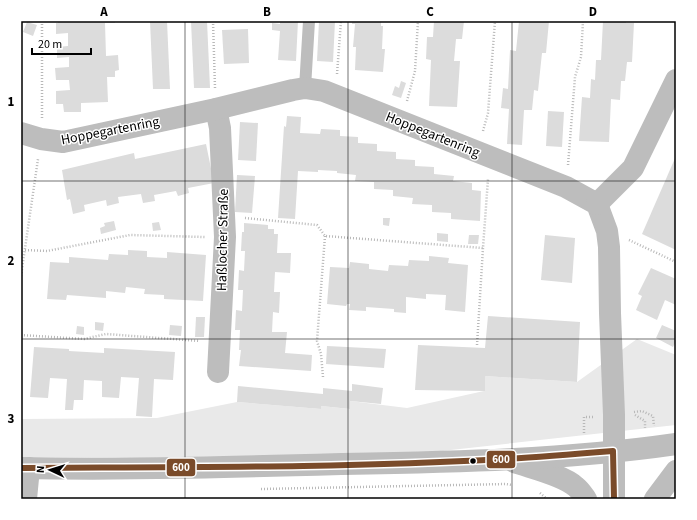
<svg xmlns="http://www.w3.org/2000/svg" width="697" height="520" font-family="'Source Sans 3',sans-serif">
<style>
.green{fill:#e9e9e9}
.building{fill:#dcdcdc}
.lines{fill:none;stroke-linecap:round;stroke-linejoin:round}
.path{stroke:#b8b8b8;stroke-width:2.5;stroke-dasharray:1 2;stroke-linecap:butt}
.service{stroke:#bdbdbd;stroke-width:12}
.minor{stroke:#bdbdbd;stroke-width:22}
.tertiary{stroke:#bdbdbd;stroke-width:22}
.bus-1-casing{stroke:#fff;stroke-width:9}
.bus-1{stroke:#7a4b2a;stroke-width:6}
.grid{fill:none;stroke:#000;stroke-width:1;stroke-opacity:0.55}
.bus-dot{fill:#000;stroke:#fff;stroke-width:1.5}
.labels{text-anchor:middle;stroke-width:3;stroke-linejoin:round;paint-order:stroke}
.street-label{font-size:14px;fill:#000;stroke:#fff}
.line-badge{stroke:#fff;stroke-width:1.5}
.badge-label{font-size:11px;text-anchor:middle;font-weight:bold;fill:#fff}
.neatline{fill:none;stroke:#000;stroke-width:1.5}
.grid-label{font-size:13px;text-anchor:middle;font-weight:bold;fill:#000}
</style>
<rect width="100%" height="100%" fill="#fff"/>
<!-- green -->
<path class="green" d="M 637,339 L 676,355 L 676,425 L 405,455 L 139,458 L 21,457 L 21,419 L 157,418 L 237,402 L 321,409 L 321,406 L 349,409 L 350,401 L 407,408 L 484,391 L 485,376 L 577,382 Z"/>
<!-- building -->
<g class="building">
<path d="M 58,21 L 115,21 L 115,23 L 105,23 L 106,56 L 118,55 L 119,70 L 115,71 L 115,77 L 107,77 L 108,102 L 81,103 L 81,112 L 64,112 L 63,104 L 56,104 L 56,91 L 70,90 L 69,80 L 56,80 L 55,68 L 69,67 L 69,57 L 57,58 L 57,47 L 68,46 L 68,33 L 56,34 L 56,23 L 58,23 Z"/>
<path d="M 150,21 L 167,21 L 170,89 L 153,89 Z"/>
<path d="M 191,21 L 207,21 L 210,88 L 194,88 Z"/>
<path d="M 280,21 L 298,21 L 296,61 L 278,60 L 280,31 L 272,30 L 272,23 L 280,24 Z"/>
<path d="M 319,21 L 335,21 L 333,62 L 317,61 Z"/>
<path d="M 352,21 L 381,21 L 381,26 L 383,26 L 382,49 L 385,49 L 383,72 L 355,70 L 356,47 L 353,47 L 355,24 L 352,24 Z"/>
<path d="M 434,21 L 464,21 L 462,39 L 456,39 L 454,61 L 460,61 L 457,107 L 429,106 L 431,60 L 426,59 L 427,37 L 433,37 Z"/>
<path d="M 519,21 L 549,21 L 546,53 L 542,53 L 538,91 L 534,90 L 532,110 L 524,110 L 522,145 L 507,144 L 509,109 L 501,108 L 503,88 L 508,89 L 510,50 L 516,51 Z"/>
<path d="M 603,21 L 626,21 L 626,23 L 634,23 L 632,62 L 627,62 L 625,81 L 621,81 L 620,100 L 611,99 L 609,142 L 579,141 L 582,97 L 590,98 L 591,79 L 595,80 L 596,60 L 601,60 Z"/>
<path d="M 27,22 L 37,25 L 33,36 L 23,32 Z"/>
<path d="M 248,29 L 249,63 L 224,64 L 222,30 Z"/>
<path d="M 401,81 L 406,83 L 401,98 L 392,95 L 395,86 L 399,88 Z"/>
<path d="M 548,111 L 564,112 L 562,147 L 546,146 Z"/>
<path d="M 287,116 L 301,117 L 300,133 L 320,134 L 321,129 L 340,130 L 340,136 L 358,137 L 358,143 L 377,144 L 377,151 L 396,152 L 396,159 L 415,160 L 415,166 L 434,167 L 434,174 L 454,176 L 453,181 L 472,183 L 472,190 L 481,191 L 480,221 L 451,219 L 451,213 L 432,212 L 432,205 L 412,204 L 413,198 L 393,196 L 393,190 L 374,189 L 374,182 L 355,181 L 356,175 L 337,173 L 337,171 L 318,170 L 318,172 L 298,171 L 295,219 L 278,218 L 284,126 L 286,127 Z"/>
<path d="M 240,122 L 258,123 L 256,161 L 238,160 Z"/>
<path d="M 206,144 L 214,183 L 188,188 L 189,193 L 178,196 L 176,191 L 154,195 L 155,201 L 143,203 L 141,194 L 118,197 L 119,203 L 107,206 L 106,200 L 84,205 L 85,211 L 73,214 L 70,199 L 67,200 L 62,170 L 134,153 L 135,159 Z"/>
<path d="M 676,156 L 676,250 L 642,234 Z"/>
<path d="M 237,175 L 255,176 L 252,213 L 235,212 Z"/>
<path d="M 383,218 L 390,218 L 389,226 L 383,225 Z"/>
<path d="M 114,221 L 116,230 L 101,234 L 100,228 L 105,226 L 104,223 Z"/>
<path d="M 159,222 L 161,230 L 153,231 L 152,223 Z"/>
<path d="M 244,223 L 268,225 L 268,229 L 274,229 L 274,234 L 278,234 L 277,253 L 291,253 L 290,273 L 275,272 L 274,292 L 280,292 L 279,313 L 273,312 L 272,332 L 287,332 L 285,353 L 312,355 L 311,371 L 239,366 L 241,350 L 239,350 L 240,330 L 235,330 L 236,310 L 242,311 L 243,290 L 238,290 L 239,270 L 244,271 L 245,251 L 241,251 L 242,232 L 244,232 Z"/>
<path d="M 437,233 L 448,234 L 448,242 L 437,241 Z"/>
<path d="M 469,235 L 479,235 L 478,244 L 468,244 Z"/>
<path d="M 545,235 L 575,238 L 572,283 L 541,280 Z"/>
<path d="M 128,250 L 147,251 L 147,257 L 167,258 L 167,252 L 206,255 L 203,301 L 164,299 L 164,295 L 144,294 L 145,289 L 126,287 L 125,293 L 106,291 L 106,298 L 67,295 L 66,300 L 47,299 L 50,262 L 69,263 L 69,257 L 108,260 L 109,254 L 128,255 Z"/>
<path d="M 429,256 L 449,258 L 448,263 L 468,265 L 465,312 L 445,310 L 446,295 L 426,294 L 426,299 L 406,297 L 406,313 L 394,312 L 394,309 L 366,307 L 366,311 L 349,310 L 350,304 L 347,304 L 346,306 L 327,304 L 330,267 L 349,268 L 350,262 L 369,264 L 369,269 L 388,271 L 389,265 L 408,266 L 409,260 L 429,261 Z"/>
<path d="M 651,268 L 676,279 L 676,305 L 665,300 L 657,320 L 636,310 L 642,296 L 638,294 Z"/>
<path d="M 488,316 L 580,322 L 577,382 L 485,376 L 485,391 L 415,390 L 418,345 L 485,348 Z"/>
<path d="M 196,317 L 205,317 L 204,337 L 195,337 Z"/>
<path d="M 95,322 L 104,323 L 103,331 L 95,330 Z"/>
<path d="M 170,325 L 182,326 L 181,336 L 169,335 Z"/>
<path d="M 662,325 L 676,331 L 676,341 L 673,347 L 656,338 Z"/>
<path d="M 77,326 L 84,327 L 84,335 L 76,334 Z"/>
<path d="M 327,346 L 386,349 L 384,368 L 326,364 Z"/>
<path d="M 34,347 L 69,349 L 69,351 L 104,353 L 104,348 L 175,352 L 173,380 L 154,379 L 152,417 L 136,416 L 139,378 L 121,377 L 119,398 L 102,397 L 102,381 L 84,380 L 83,400 L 74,400 L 73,410 L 65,410 L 67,379 L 50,378 L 48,398 L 30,397 Z"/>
<path d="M 352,384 L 383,388 L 381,404 L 350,401 L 350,409 L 321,406 L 321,409 L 237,402 L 238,386 L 323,394 L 323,388 L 352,391 Z"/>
</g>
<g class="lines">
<!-- path -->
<g class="path">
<path d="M 42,21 L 42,119"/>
<path d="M 213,21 L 215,88"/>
<path d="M 337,74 L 341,21"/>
<path d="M 407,101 L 415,71 L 418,21"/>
<path d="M 483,131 L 488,113 L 495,21"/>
<path d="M 568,165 L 575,77 L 581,57 L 583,21"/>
<path d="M 245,218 L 317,225 L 325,236 L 483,248 L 488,179"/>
<path d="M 629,240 L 676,262"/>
<path d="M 25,250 L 47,251 L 130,235 L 205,237"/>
<path d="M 21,276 L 38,159"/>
<path d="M 21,335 L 84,339 L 106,334 L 200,341"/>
<path d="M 477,345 L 483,248"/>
<path d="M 323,377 L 321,354 L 317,341 L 325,236"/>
<path d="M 634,412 L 642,411 L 653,416 L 654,426"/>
<path d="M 635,415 L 645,421 L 645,428"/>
<path d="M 584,433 L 584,417 L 593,417"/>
<path d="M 261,489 L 506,484 L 512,485"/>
<path d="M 540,493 L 547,499"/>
</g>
<!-- service -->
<path class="service" d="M 305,88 L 309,21"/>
<!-- minor -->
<g class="minor">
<path d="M 216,109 L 220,128 L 225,237 L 218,372"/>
<path d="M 21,133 L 41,139 L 63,142 L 216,109 L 293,90 L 305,88 L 324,91 L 566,187 L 597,204 L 607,231 L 609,247 L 610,313 L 614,415 L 614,499"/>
<path d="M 597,204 L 633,168 L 676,80"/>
<path d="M 26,499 L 29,468"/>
</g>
<!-- tertiary -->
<g class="tertiary">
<path d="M 514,462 C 531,468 563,475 576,487 C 580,490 583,495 586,499"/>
<path d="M 21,468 C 127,470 234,467 341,464 C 452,462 566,460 676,444"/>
<path d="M 655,499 L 676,471"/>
</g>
<defs>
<path id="bus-1" d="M 21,468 C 182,467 344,468 504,459 C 541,457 577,454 613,451 L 614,499"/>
</defs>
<!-- bus-1 casing -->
<use href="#bus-1" class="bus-1-casing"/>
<!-- bus-1 -->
<use href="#bus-1" class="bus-1"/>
</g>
<!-- grid -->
<path class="grid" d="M 185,21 L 185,499M 348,21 L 348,499M 512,21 L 512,499M 21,181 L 676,181M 21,339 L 676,339"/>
<!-- markers -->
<circle class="bus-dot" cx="473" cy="461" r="3.5"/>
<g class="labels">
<!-- street labels -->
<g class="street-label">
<text transform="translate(110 130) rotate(-11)" y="5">Hoppegartenring</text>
<text transform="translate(433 134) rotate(22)" y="5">Hoppegartenring</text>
<text transform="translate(222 240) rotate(-89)" y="5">Haßlocher Straße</text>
</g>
</g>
<g class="line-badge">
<rect x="486" y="450" width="30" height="19" rx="4" fill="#7a4b2a"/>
<rect x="166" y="458" width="30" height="19" rx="4" fill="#7a4b2a"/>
</g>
<g class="badge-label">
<text x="501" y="463">600</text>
<text x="181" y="471">600</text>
</g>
<!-- border -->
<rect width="697" height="520" fill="none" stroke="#ffffff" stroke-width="44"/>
<!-- north arrow -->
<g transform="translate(50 470) rotate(274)" stroke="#ffffff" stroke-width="3" paint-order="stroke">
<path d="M0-3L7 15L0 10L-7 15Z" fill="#000000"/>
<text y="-6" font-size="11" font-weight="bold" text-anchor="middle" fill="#000000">N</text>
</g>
<!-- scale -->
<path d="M32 48v6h59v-6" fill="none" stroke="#000000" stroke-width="2"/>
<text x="38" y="48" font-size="12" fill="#000000" stroke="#ffffff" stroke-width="3" paint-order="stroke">20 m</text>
<rect x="22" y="22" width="653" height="476" class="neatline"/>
<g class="grid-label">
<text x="104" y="16">A</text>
<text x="267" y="16">B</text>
<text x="430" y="16">C</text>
<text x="593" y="16">D</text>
<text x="11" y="106">1</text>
<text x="11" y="265">2</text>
<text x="11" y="423">3</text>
</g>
</svg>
